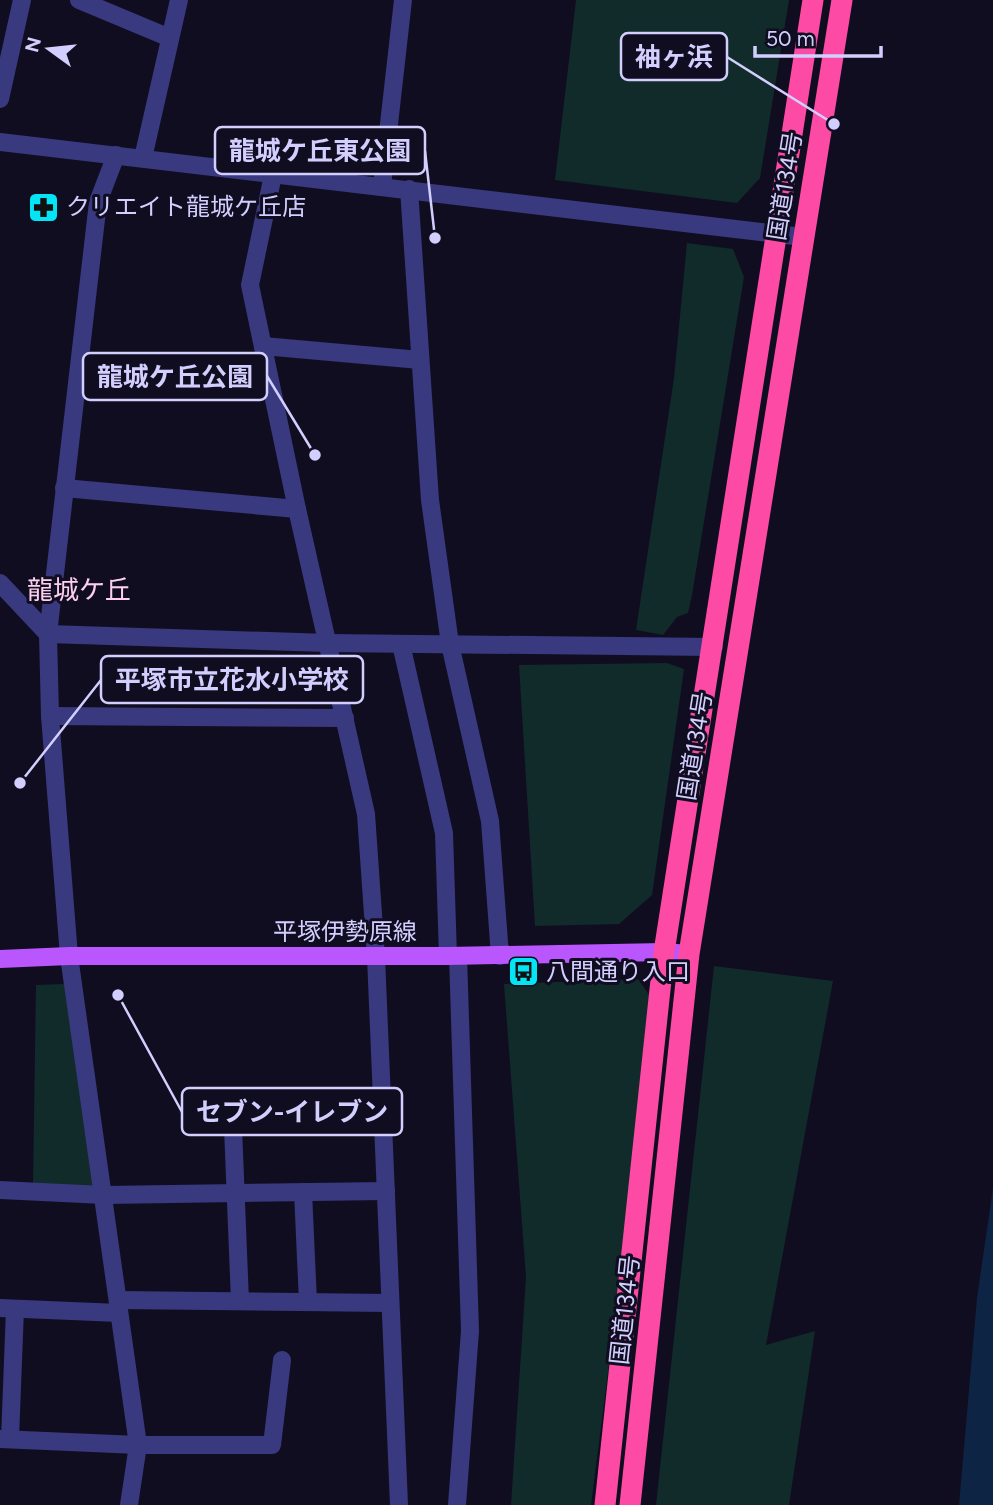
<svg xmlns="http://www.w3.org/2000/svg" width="993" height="1505" font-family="Figtree,'Noto Sans JP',sans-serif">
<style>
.green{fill:#102b29}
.water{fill:#0d2445}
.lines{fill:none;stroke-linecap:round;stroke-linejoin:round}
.minor{stroke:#39397f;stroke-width:18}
.major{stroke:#ba56fd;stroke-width:18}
.highway{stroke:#fd4aa5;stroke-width:21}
.labels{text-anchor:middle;stroke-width:6;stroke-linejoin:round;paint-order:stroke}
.street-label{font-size:24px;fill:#d2cefe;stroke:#100d21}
.poi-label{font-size:24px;fill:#d2cefe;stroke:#100d21;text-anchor:start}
.neighbourhood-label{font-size:26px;fill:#fed0ef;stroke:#100d21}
.leader{fill:none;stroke:#d2cefe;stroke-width:2.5}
.callout-dot{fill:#d2cefe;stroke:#100d21;stroke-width:2.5}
.callout{fill:#100d21;stroke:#d2cefe;stroke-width:2.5}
.callout-label{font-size:26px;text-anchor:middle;font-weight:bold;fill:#d2cefe}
</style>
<rect width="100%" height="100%" fill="#100d21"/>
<!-- green -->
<g class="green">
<path d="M 576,0 L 789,0 L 760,178 L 737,203 L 555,180 Z"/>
<path d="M 687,243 L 733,249 L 744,277 L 692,595 L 688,613 L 677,617 L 663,635 L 636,630 L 674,378 Z"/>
<path d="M 667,663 L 684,669 L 652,895 L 619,924 L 535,926 L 519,665 Z"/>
<path d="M 714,966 L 833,981 L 766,1345 L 815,1331 L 789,1505 L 656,1505 Z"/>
<path d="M 638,979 L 652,999 L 643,1100 L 591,1505 L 511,1505 L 526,1277 L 504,984 Z"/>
<path d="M 64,984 L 95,1189 L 33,1186 L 36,985 Z"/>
</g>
<!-- water -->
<path class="water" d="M 993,1188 L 993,1505 L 959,1505 L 977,1298 Z"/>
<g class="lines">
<!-- minor -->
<g class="minor">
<path d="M 79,0 L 170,38"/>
<path d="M 0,99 L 22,0"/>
<path d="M 0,142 L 803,237"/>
<path d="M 116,155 L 98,202 L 48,634 L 50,716 L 69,956 L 138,1445 L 129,1505"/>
<path d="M 143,158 L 179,0"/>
<path d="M 273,175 L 250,285 L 297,509 L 366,814 L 376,957 L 399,1505"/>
<path d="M 382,186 L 403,0"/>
<path d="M 409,189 L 430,500 L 450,644 L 490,821 L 500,956"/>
<path d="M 263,346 L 420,360"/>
<path d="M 64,488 L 297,509"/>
<path d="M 0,583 L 48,634 L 328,643 L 714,647"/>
<path d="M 401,644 L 444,833 L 448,956"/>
<path d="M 50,716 L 345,718"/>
<path d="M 0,1190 L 104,1195 L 386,1191"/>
<path d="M 303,1192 L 308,1302"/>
<path d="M 118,1300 L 390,1303"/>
<path d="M 240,1301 L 232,1103 L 382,1105"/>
<path d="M 0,1308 L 119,1313"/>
<path d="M 0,1439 L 138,1445 L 272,1445 L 282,1360"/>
<path d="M 10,1439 L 15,1309"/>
<path d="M 457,1505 L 470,1331 L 458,956"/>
</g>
<!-- major -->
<path class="major" d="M 0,959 L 69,956 L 448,956 L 664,952 L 689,954"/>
<!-- highway -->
<g class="highway">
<path d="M 605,1505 L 664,952 L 813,0"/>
<path d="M 630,1505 L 689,954 L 842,0"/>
</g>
</g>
<!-- icons -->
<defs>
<symbol id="pharmacy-square" viewBox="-11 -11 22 22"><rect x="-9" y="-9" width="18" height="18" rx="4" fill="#03e4f5" stroke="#100d21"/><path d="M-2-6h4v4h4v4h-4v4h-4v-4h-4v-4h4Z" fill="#111"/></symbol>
<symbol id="bus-square" viewBox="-11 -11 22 22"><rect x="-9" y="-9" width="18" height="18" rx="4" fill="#03e4f5" stroke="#100d21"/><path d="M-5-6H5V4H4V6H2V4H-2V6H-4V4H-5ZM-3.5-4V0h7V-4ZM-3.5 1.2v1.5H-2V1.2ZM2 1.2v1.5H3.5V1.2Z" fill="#111"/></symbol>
</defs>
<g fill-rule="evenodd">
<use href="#pharmacy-square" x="26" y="190" width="35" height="35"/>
<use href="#bus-square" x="506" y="954" width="35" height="35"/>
</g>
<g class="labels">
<!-- street labels -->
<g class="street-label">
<text transform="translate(785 186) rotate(-81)" y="8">国道134号</text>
<text transform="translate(695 746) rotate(-81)" y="8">国道134号</text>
<text x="345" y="940">平塚伊勢原線</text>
<text transform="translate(625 1310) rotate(-84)" y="8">国道134号</text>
</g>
<!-- poi labels -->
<g class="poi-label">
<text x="66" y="215">クリエイト龍城ケ丘店</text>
<text x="546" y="980">八間通り入口</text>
</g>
<!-- neighbourhood labels -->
<g class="neighbourhood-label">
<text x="79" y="599">龍城ケ丘</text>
</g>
</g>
<!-- callouts -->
<path class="leader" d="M834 124L727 57M435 238L425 151M315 455L267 376M20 783L101 680M118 995L182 1112"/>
<g class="callout-dot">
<circle cx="834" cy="124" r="7"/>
<circle cx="435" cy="238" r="7"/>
<circle cx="315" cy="455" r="7"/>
<circle cx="20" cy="783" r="7"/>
<circle cx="118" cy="995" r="7"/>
</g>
<g class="callout">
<rect x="621" y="33" width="106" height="47" rx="7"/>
<rect x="215" y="127" width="210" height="47" rx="7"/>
<rect x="83" y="353" width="184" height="47" rx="7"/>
<rect x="101" y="656" width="262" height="47" rx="7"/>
<rect x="182" y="1088" width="220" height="47" rx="7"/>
</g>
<g class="callout-label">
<text x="674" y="66">袖ヶ浜</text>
<text x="320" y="160">龍城ケ丘東公園</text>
<text x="175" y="386">龍城ケ丘公園</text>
<text x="232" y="689">平塚市立花水小学校</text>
<text x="292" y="1121">セブン-イレブン</text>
</g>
<!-- north arrow -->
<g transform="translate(49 49) rotate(285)" stroke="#100d21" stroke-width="5" paint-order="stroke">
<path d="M0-5L12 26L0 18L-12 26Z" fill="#d2cefe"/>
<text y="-10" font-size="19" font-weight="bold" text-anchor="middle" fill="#d2cefe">N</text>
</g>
<!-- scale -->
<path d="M755 46v10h126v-10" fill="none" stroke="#d2cefe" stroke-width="3.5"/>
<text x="766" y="46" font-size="21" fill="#d2cefe" stroke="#100d21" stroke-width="5" paint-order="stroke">50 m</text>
</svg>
